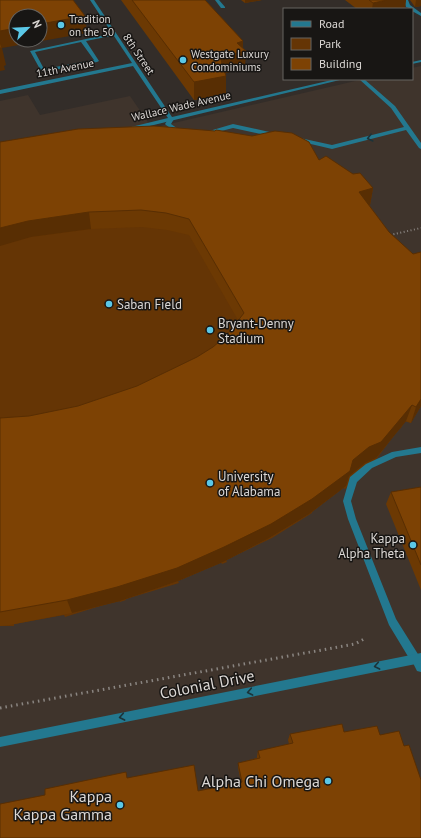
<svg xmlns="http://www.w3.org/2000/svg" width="421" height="838" font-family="'PT Sans',sans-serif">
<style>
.built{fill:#3f342c}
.green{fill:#653505}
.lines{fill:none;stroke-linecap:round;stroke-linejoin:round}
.path-far1{stroke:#8a8581;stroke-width:2;stroke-dasharray:1 2.5;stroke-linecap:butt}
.path{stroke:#8a8581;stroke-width:3;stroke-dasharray:1.5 4;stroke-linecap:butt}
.service{fill:#23788f;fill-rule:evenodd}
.minor{fill:#23788f;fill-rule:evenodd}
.tertiary{fill:#23788f;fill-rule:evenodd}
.wall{fill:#6c3903}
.shaded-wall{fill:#582e03}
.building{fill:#7d4204;stroke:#582e03}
.oneway{stroke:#1b3339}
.poi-dot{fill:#5bc8e7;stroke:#181614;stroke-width:1.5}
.labels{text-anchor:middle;stroke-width:3;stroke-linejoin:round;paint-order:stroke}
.far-poi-label{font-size:11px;fill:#dcd8d5;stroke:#181614;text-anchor:start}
.far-street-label{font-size:11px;fill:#dcd8d5;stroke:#181614}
.poi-label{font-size:13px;fill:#dcd8d5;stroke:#181614;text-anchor:start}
.near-street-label{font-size:16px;fill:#dcd8d5;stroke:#181614}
.near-poi-label{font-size:16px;fill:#dcd8d5;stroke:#181614;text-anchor:end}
</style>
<rect width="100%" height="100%" fill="#332d29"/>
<!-- built -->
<path class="built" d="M 421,66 L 421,838 L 0,838 L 0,101 L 28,95 L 40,115 L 130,96 L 152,128 L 364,79 L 412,79 L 412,68 Z"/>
<!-- green -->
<path class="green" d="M 0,157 L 357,189 L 370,205 L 353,209 L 411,423 L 404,421 L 401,428 L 397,431 L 375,461 L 345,489 L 343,488 L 312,512 L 312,513 L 272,538 L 226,560 L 227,562 L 222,564 L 221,562 L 178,581 L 179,583 L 126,599 L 126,600 L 120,602 L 119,600 L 65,617 L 64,615 L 14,624 L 14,626 L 0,626 Z"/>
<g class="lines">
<!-- path-far1 -->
<path class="path-far1" d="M 390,235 L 421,228"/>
<!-- path -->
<path class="path" d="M 0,708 L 355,644 L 364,639"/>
<!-- service -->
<g class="service">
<path d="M 215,0 L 219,0 L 225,7 L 225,8 L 221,8 Z"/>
<path d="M 114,33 L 116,33 L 116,35 L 86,41 L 99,61 L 97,62 L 43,72 L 41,71 L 30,51 ZM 81,42 L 94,60 L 44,69 L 35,52 Z"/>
<path d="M 359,79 L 364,79 L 395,106 L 421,143 L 421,149 L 419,148 L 406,130 L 332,149 L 298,141 L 298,139 L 300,138 L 332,145 L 404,127 L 391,108 Z"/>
<path d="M 169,118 L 173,118 L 174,119 L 171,124 L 181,131 L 181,133 L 177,133 L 166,125 L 165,124 Z"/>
<path d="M 233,124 L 274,133 L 277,135 L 274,137 L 233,128 L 202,136 L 199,134 Z"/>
<path d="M 421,447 L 421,453 L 396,457 L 372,468 L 357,482 L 351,501 L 356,519 L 396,619 L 421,659 L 420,663 L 416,664 L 412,663 L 389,625 L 348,519 L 343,501 L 350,477 L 366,464 L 392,452 Z"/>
</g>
<!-- minor -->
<g class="minor">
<path d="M 90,0 L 94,0 L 172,117 L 336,79 L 344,79 L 133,130 L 130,128 L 131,127 L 168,118 L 133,66 L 0,94 L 0,90 L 132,63 Z"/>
<path d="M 404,0 L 408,0 L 410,5 L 421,13 L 421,16 L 412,11 L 412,9 L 406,7 Z"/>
<path d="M 421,60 L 421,62 L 412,64 L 412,62 Z"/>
<path d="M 416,654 L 421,658 L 421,672 L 417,671 L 411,659 L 412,655 Z"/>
</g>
<!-- tertiary -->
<path class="tertiary" d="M 421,653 L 421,663 L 0,747 L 0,737 Z"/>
</g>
<!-- wall -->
<g class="wall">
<path d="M 121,0 L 205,0 L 243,41 L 243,49 L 245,69 L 225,73 L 226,76 L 226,94 L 194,100 Z"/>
<path d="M 241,0 L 262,0 L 245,3 Z"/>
<path d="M 345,0 L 406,0 L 405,7 L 402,8 L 401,9 L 357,9 Z"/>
<path d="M 410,0 L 421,0 L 421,6 L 415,7 Z"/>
<path d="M 0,142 L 319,160 L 373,188 L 370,205 L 369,205 L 389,232 L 413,254 L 421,252 L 421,406 L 411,423 L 406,421 L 376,458 L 365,463 L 349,476 L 346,486 L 309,514 L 269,538 L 223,562 L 178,581 L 120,601 L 72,613 L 10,625 L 0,626 L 0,418 L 29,416 L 78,406 L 137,386 L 197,357 L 213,347 L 226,336 L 238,320 L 189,235 L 167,230 L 142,227 L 91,229 L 31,237 Z"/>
<path d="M 421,487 L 421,590 L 386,504 L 391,492 Z"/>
<path d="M 344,732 L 380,735 L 404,746 L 421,838 L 128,778 L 198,791 L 241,782 L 238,768 L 238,763 L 257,758 L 257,756 L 258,751 L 289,744 L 288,740 L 290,734 Z"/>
</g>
<!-- shaded-wall -->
<g class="shaded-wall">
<path d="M 245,0 L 262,0 L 245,3 Z"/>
<path d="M 387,0 L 406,0 L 405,7 L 402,8 L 401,9 L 372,9 L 373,3 Z"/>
<path d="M 416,0 L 421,0 L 421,6 L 415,7 Z"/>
<path d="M 85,16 L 87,33 L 2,48 L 6,65 L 4,66 L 5,70 L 0,71 L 0,31 L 16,28 L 16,40 L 40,40 L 40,24 Z"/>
<path d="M 243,41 L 243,52 L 246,51 L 245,69 L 220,74 L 220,57 L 237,43 Z"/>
<path d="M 226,76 L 226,94 L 194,100 L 194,82 Z"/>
<path d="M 373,188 L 370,205 L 356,208 L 359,192 Z"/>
<path d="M 89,212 L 91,229 L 31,237 L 0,246 L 0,228 L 28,221 Z"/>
<path d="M 421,399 L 421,406 L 411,423 L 416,407 Z"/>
<path d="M 412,405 L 406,421 L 376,458 L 365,463 L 349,476 L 346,486 L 309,514 L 269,538 L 223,562 L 178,581 L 120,601 L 72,613 L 67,600 L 353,460 Z"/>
</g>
<!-- building -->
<g class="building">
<path d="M 0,0 L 73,0 L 85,16 L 40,24 L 40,16 L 16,16 L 16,28 L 0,31 Z"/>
<path d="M 132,0 L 205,0 L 243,41 L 237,43 L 246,51 L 220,57 L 226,76 L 194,82 Z"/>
<path d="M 369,0 L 387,0 L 373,3 Z"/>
<path d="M 0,42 L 2,48 L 0,48 Z"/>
<path d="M 154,126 L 215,131 L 216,130 L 252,136 L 275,131 L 292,133 L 309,142 L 319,160 L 326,156 L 353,174 L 360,173 L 373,188 L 359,192 L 389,232 L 413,254 L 421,252 L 421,399 L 416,407 L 412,405 L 381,442 L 369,447 L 353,460 L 350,471 L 312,499 L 271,524 L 224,547 L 177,568 L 117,587 L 67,600 L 0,612 L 0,418 L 29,416 L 78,406 L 137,386 L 197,357 L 213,347 L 226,336 L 244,313 L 189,219 L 166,213 L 141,210 L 89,212 L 28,221 L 0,228 L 0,142 L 78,129 Z"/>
<path d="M 421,487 L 421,565 L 391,492 Z"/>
<path d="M 342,724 L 344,732 L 377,726 L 380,735 L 399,731 L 404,746 L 409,745 L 421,780 L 421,838 L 0,838 L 0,804 L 45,795 L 45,789 L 126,772 L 127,778 L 194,765 L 198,791 L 242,782 L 238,763 L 260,758 L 258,751 L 293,743 L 290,734 Z"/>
</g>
<!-- one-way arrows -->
<defs><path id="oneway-chevron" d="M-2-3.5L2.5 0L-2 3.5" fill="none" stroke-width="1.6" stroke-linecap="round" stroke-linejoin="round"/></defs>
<g class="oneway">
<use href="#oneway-chevron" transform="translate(370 138) rotate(166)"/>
<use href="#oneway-chevron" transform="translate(377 666) rotate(169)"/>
<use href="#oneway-chevron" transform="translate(250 692) rotate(169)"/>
<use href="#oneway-chevron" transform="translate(122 717) rotate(169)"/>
</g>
<!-- markers -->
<g class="poi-dot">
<circle cx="61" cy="25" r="4"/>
<circle cx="183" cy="60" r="4"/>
<circle cx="109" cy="304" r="4"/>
<circle cx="210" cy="330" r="4"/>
<circle cx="210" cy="483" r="4"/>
<circle cx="413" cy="545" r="4"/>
<circle cx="328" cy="781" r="4"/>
<circle cx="120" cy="805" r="4"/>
</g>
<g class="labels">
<!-- far-poi labels -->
<g class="far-poi-label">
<text x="69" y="23">Tradition<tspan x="69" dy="13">on the 50</tspan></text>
<text x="191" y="58">Westgate Luxury<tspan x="191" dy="13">Condominiums</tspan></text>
</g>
<!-- far-street labels -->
<g class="far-street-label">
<text transform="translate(139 54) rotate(56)" y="4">8th Street</text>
<text transform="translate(65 68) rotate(-11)" y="4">11th Avenue</text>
<text transform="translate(181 106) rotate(-13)" y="4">Wallace Wade Avenue</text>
</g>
<!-- poi labels -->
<g class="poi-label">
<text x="117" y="309">Saban Field</text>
<text x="218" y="328">Bryant-Denny<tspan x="218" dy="15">Stadium</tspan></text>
<text x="218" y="481">University<tspan x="218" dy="15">of Alabama</tspan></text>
<text x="405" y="543" text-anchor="end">Kappa<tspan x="405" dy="15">Alpha Theta</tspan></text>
</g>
<!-- near-street labels -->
<g class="near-street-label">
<text transform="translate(207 684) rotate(-11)" y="6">Colonial Drive</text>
</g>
<!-- near-poi labels -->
<g class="near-poi-label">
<text x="320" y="787">Alpha Chi Omega</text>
<text x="112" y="802">Kappa<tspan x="112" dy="18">Kappa Gamma</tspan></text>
</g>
</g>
<!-- legend -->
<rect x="283" y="8" width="130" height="72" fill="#181614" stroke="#666461"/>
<rect x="291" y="21" width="20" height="6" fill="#23788f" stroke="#666461"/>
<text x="319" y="28" font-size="12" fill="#dcd8d5">Road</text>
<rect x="291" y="38" width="20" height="12" fill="#653505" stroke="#666461"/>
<text x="319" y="48" font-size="12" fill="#dcd8d5">Park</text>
<rect x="291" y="58" width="20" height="12" fill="#7d4204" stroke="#666461"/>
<text x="319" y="68" font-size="12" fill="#dcd8d5">Building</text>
<!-- north arrow -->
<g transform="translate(28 28) rotate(66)"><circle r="19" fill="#181614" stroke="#666461"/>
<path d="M0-3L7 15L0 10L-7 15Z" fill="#5bc8e7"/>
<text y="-6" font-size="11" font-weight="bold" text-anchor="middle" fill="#dcd8d5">N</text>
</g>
</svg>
